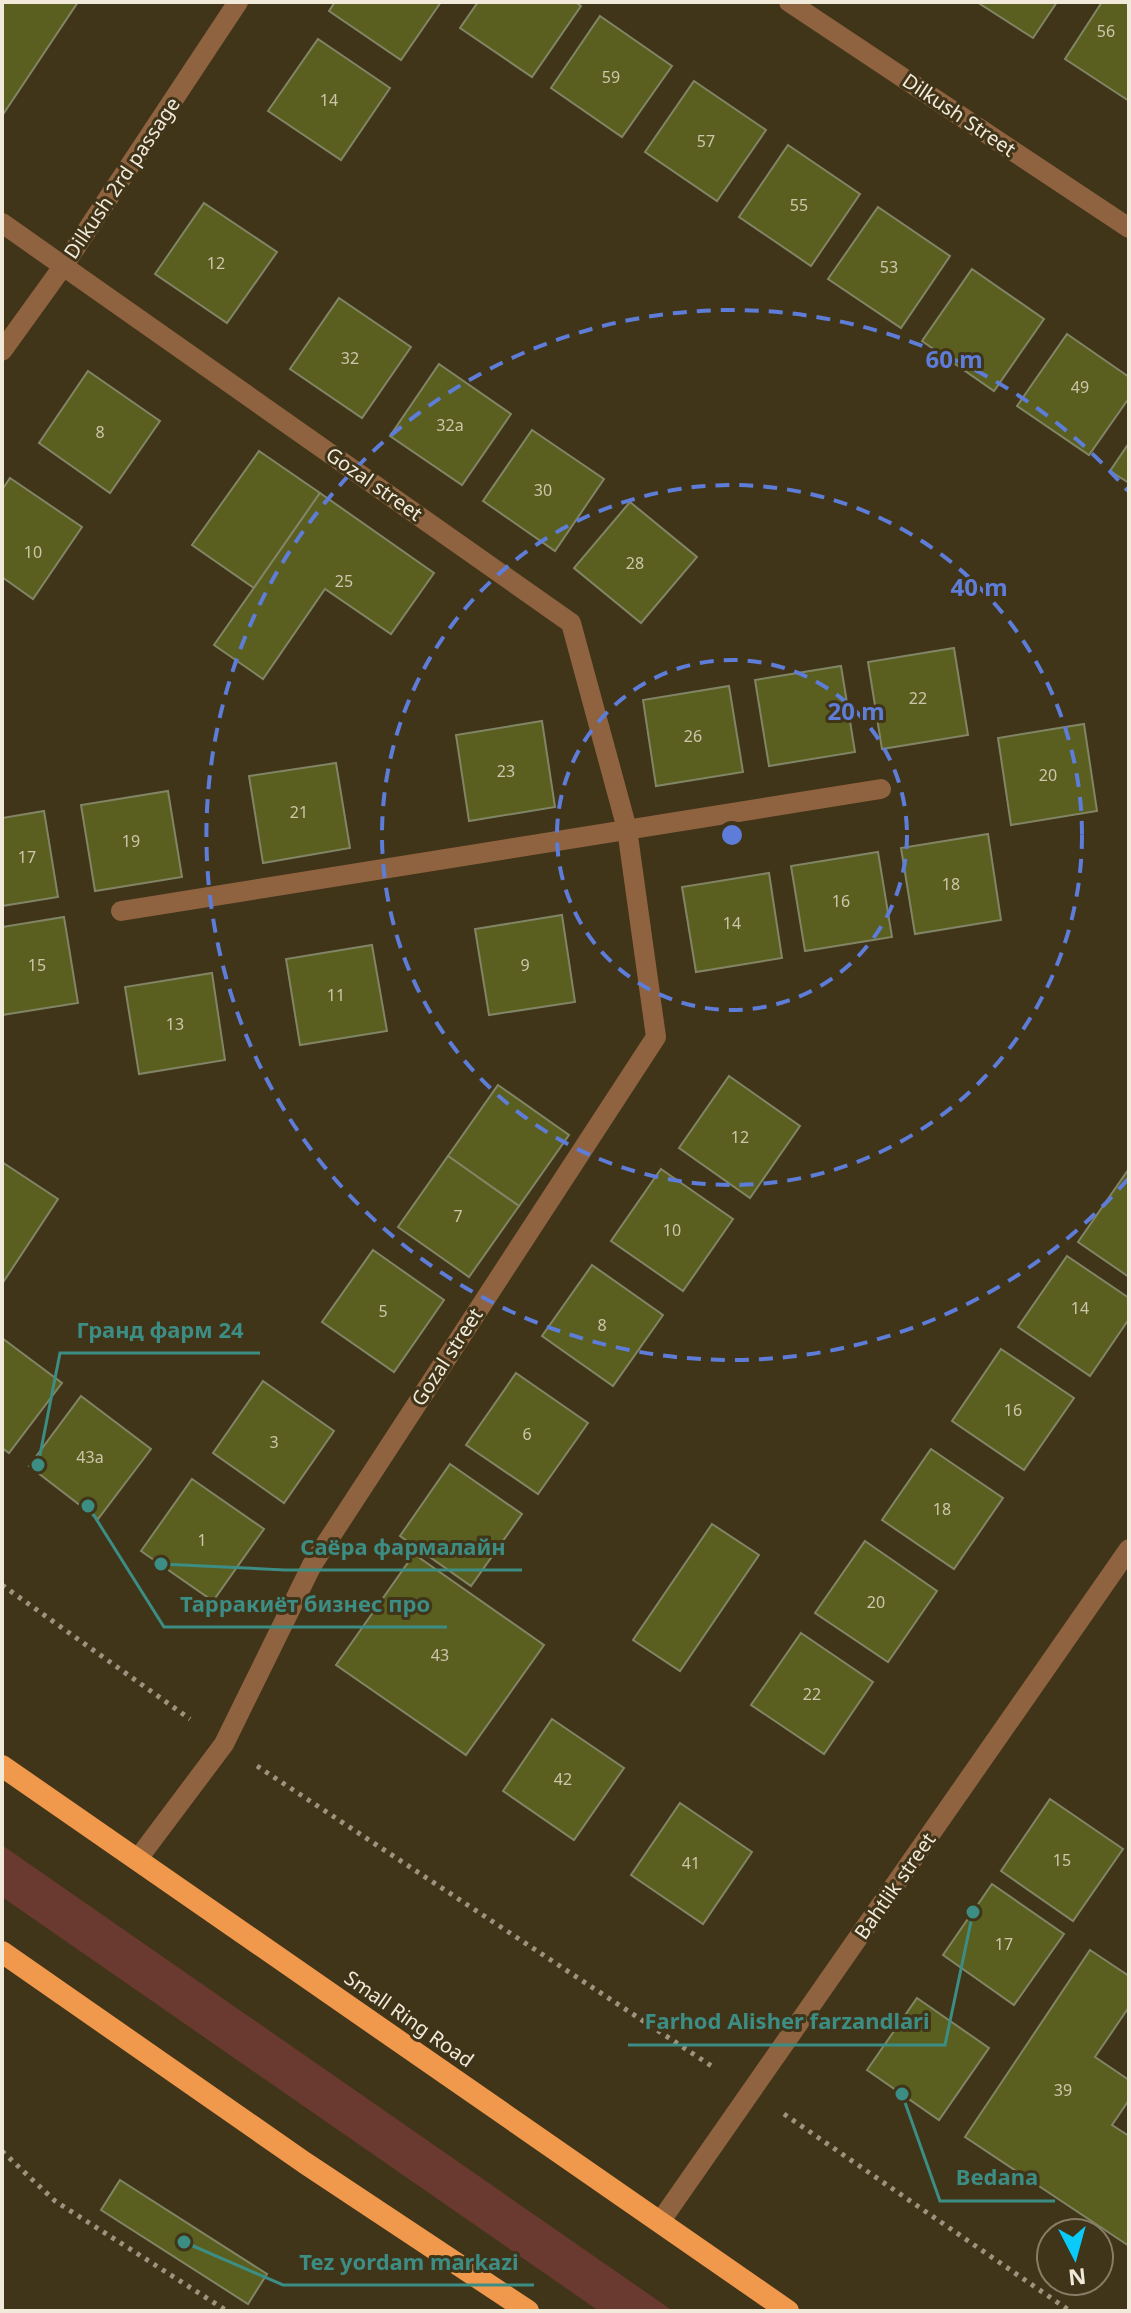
<svg xmlns="http://www.w3.org/2000/svg" width="1131" height="2313" font-family="'Noto Sans',sans-serif">
<style>
.green{fill:#6a3930}
.building{fill:#5a5f1f;stroke:#818566;stroke-width:2}
.lines{fill:none;stroke-linecap:round;stroke-linejoin:round}
.path{stroke:#9d947f;stroke-width:5;stroke-dasharray:4 6;stroke-linecap:butt}
.service{stroke:#8f6340;stroke-width:20}
.minor{stroke:#8f6340;stroke-width:20}
.trunk{stroke:#f0984c;stroke-width:22}
.ring{fill:none;stroke:#5d7dd9;stroke-width:4;stroke-dasharray:14 10}
.labels{text-anchor:middle;stroke-width:6;stroke-linejoin:round;paint-order:stroke}
.number-label{font-size:16px;fill:#cbc7ab}
.street-label{font-size:20px;fill:#f1eada;stroke:#403419}
.centre{fill:#5d7dd9;stroke:#403419;stroke-width:4}
.ring-label{font-size:24px;text-anchor:middle;font-weight:bold;fill:#5d7dd9;stroke:#403419;stroke-width:6;stroke-linejoin:round;paint-order:stroke}
.leader{fill:none;stroke:#3c8d84;stroke-width:3}
.callout-dot{fill:#3c8d84;stroke:#403419;stroke-width:3}
.callout-label{font-size:22px;text-anchor:middle;font-weight:bold;fill:#3c8d84;stroke:#403419;stroke-width:6;stroke-linejoin:round;paint-order:stroke}
</style>
<rect width="100%" height="100%" fill="#403419"/>
<!-- green -->
<path class="green" d="M 2,1845 L 673,2311 L 599,2311 L 2,1897 Z"/>
<!-- building -->
<g class="building">
<path d="M 2,2 L 78,2 L 2,116 Z"/>
<path d="M 335,2 L 441,2 L 401,60 L 329,11 Z"/>
<path d="M 478,2 L 575,2 L 581,6 L 532,77 L 460,28 Z"/>
<path d="M 977,2 L 1057,2 L 1033,38 Z"/>
<path d="M 1102,2 L 1129,2 L 1129,101 L 1065,59 Z"/>
<path d="M 600,16 L 672,66 L 622,137 L 551,88 Z"/>
<path d="M 318,39 L 390,88 L 341,160 L 268,111 Z"/>
<path d="M 694,81 L 766,130 L 717,201 L 645,152 Z"/>
<path d="M 788,145 L 860,194 L 811,266 L 739,217 Z"/>
<path d="M 204,203 L 277,252 L 227,323 L 155,274 Z"/>
<path d="M 878,207 L 950,256 L 901,328 L 828,279 Z"/>
<path d="M 972,269 L 1044,319 L 994,391 L 922,341 Z"/>
<path d="M 339,298 L 411,347 L 362,418 L 290,369 Z"/>
<path d="M 1067,334 L 1129,377 L 1129,398 L 1089,455 L 1017,406 Z"/>
<path d="M 439,364 L 511,414 L 462,485 L 390,436 Z"/>
<path d="M 88,371 L 160,421 L 110,493 L 39,443 Z"/>
<path d="M 532,430 L 604,479 L 555,551 L 483,501 Z"/>
<path d="M 1129,443 L 1129,483 L 1110,471 Z"/>
<path d="M 259,451 L 320,493 L 254,588 L 192,545 Z"/>
<path d="M 10,478 L 82,527 L 33,599 L 2,577 L 2,490 Z"/>
<path d="M 320,493 L 434,573 L 391,634 L 325,589 L 263,679 L 214,645 Z"/>
<path d="M 630,502 L 697,557 L 641,623 L 574,568 Z"/>
<path d="M 954,648 L 968,735 L 882,749 L 868,662 Z"/>
<path d="M 841,666 L 855,752 L 769,766 L 755,680 Z"/>
<path d="M 729,686 L 743,772 L 656,786 L 643,700 Z"/>
<path d="M 542,721 L 555,807 L 469,821 L 456,735 Z"/>
<path d="M 1084,724 L 1097,811 L 1011,825 L 998,738 Z"/>
<path d="M 336,763 L 350,848 L 263,863 L 249,776 Z"/>
<path d="M 168,791 L 182,877 L 95,891 L 81,805 Z"/>
<path d="M 44,811 L 58,897 L 2,906 L 2,818 Z"/>
<path d="M 988,834 L 1001,920 L 915,934 L 901,848 Z"/>
<path d="M 878,852 L 892,937 L 805,951 L 791,866 Z"/>
<path d="M 769,873 L 782,958 L 696,972 L 682,887 Z"/>
<path d="M 562,915 L 575,1002 L 489,1015 L 475,929 Z"/>
<path d="M 64,917 L 78,1003 L 2,1015 L 2,927 Z"/>
<path d="M 372,945 L 387,1031 L 300,1045 L 286,959 Z"/>
<path d="M 212,973 L 225,1060 L 139,1074 L 125,987 Z"/>
<path d="M 729,1076 L 800,1126 L 750,1198 L 679,1148 Z"/>
<path d="M 498,1085 L 569,1135 L 519,1206 L 448,1156 Z"/>
<path d="M 448,1156 L 519,1206 L 469,1277 L 398,1227 Z"/>
<path d="M 2,1162 L 58,1199 L 2,1284 Z"/>
<path d="M 661,1169 L 733,1219 L 683,1291 L 611,1241 Z"/>
<path d="M 1128,1170 L 1129,1171 L 1129,1277 L 1078,1242 Z"/>
<path d="M 373,1250 L 444,1300 L 394,1372 L 322,1322 Z"/>
<path d="M 1067,1256 L 1129,1298 L 1129,1319 L 1090,1376 L 1018,1327 Z"/>
<path d="M 592,1265 L 663,1315 L 613,1386 L 542,1336 Z"/>
<path d="M 2,1338 L 62,1383 L 9,1453 L 2,1448 Z"/>
<path d="M 1001,1349 L 1074,1398 L 1024,1470 L 952,1421 Z"/>
<path d="M 516,1373 L 588,1423 L 538,1494 L 466,1445 Z"/>
<path d="M 263,1381 L 334,1431 L 284,1503 L 213,1453 Z"/>
<path d="M 81,1396 L 151,1449 L 98,1519 L 29,1466 Z"/>
<path d="M 931,1449 L 1003,1498 L 954,1569 L 882,1520 Z"/>
<path d="M 450,1464 L 522,1514 L 471,1586 L 400,1536 Z"/>
<path d="M 192,1479 L 264,1529 L 213,1601 L 141,1551 Z"/>
<path d="M 712,1524 L 759,1555 L 680,1671 L 633,1640 Z"/>
<path d="M 865,1541 L 937,1591 L 888,1662 L 815,1613 Z"/>
<path d="M 414,1554 L 544,1645 L 466,1755 L 336,1665 Z"/>
<path d="M 801,1633 L 873,1682 L 824,1754 L 751,1705 Z"/>
<path d="M 552,1719 L 624,1768 L 574,1840 L 503,1791 Z"/>
<path d="M 1050,1799 L 1123,1849 L 1073,1921 L 1001,1871 Z"/>
<path d="M 680,1803 L 752,1852 L 703,1924 L 631,1875 Z"/>
<path d="M 992,1884 L 1064,1934 L 1014,2005 L 943,1955 Z"/>
<path d="M 1090,1950 L 1129,1976 L 1129,2007 L 1095,2057 L 1129,2080 L 1129,2100 L 1112,2125 L 1129,2136 L 1129,2246 L 965,2137 Z"/>
<path d="M 917,1998 L 989,2048 L 939,2120 L 867,2070 Z"/>
<path d="M 120,2180 L 267,2274 L 248,2304 L 101,2210 Z"/>
</g>
<g class="lines">
<!-- path -->
<g class="path">
<path d="M 2,1585 L 190,1719"/>
<path d="M 257,1766 L 716,2069"/>
<path d="M 784,2114 L 1070,2311"/>
<path d="M 2,2151 L 55,2201 L 227,2311"/>
</g>
<!-- service -->
<path class="service" d="M 121,911 L 881,789"/>
<!-- minor -->
<g class="minor">
<path d="M 789,2 L 1129,228"/>
<path d="M 2,223 L 571,623 L 627,829 L 656,1037 L 312,1565 L 224,1744 L 137,1860"/>
<path d="M 2,351 L 64,265 L 238,2"/>
<path d="M 660,2222 L 1129,1549"/>
</g>
<!-- trunk -->
<g class="trunk">
<path d="M 2,1766 L 788,2311"/>
<path d="M 2,1952 L 305,2163 L 528,2311"/>
</g>
</g>
<!-- distance rings -->
<g class="ring">
<circle cx="732" cy="835" r="175"/>
<circle cx="732" cy="835" r="350"/>
<path d="M1128 1179A525 525 0 1 1 1128 491"/>
</g>
<g class="labels">
<!-- number labels -->
<g class="number-label">
<text x="1106" y="37">56</text>
<text x="611" y="83">59</text>
<text x="329" y="106">14</text>
<text x="706" y="147">57</text>
<text x="799" y="211">55</text>
<text x="216" y="269">12</text>
<text x="889" y="273">53</text>
<text x="350" y="364">32</text>
<text x="1080" y="393">49</text>
<text x="450" y="431">32a</text>
<text x="100" y="438">8</text>
<text x="543" y="496">30</text>
<text x="33" y="558">10</text>
<text x="635" y="569">28</text>
<text x="344" y="587">25</text>
<text x="918" y="704">22</text>
<text x="693" y="742">26</text>
<text x="506" y="777">23</text>
<text x="1048" y="781">20</text>
<text x="299" y="818">21</text>
<text x="131" y="847">19</text>
<text x="27" y="863">17</text>
<text x="951" y="890">18</text>
<text x="841" y="907">16</text>
<text x="732" y="929">14</text>
<text x="37" y="971">15</text>
<text x="525" y="971">9</text>
<text x="336" y="1001">11</text>
<text x="175" y="1030">13</text>
<text x="740" y="1143">12</text>
<text x="458" y="1222">7</text>
<text x="672" y="1236">10</text>
<text x="1080" y="1314">14</text>
<text x="383" y="1317">5</text>
<text x="602" y="1331">8</text>
<text x="1013" y="1416">16</text>
<text x="527" y="1440">6</text>
<text x="274" y="1448">3</text>
<text x="90" y="1463">43a</text>
<text x="942" y="1515">18</text>
<text x="202" y="1546">1</text>
<text x="876" y="1608">20</text>
<text x="440" y="1661">43</text>
<text x="812" y="1700">22</text>
<text x="563" y="1785">42</text>
<text x="1062" y="1866">15</text>
<text x="691" y="1869">41</text>
<text x="1004" y="1950">17</text>
<text x="1063" y="2096">39</text>
</g>
<!-- street labels -->
<g class="street-label">
<text transform="translate(959 115) rotate(34)" y="7">Dilkush Street</text>
<text transform="translate(122 178) rotate(-56)" y="7">Dilkush 2rd passage</text>
<text transform="translate(374 484) rotate(35)" y="7">Gozal street</text>
<text transform="translate(447 1357) rotate(-57)" y="7">Gozal street</text>
<text transform="translate(895 1886) rotate(-55)" y="7">Bahtlik street</text>
<text transform="translate(409 2019) rotate(35)" y="7">Small Ring Road</text>
</g>
</g>
<circle cx="732" cy="835" r="12" class="centre"/>
<g class="ring-label">
<text x="954" y="368">60 m</text>
<text x="979" y="596">40 m</text>
<text x="856" y="720">20 m</text>
</g>
<!-- callouts -->
<path class="leader" d="M38 1465L60 1353H260M161 1564L285 1570H522M88 1506L164 1627H447M973 1912L945 2045H628M902 2094L940 2201H1055M184 2242L283 2285H534"/>
<g class="callout-dot">
<circle cx="38" cy="1465" r="8"/>
<circle cx="161" cy="1564" r="8"/>
<circle cx="88" cy="1506" r="8"/>
<circle cx="973" cy="1912" r="8"/>
<circle cx="902" cy="2094" r="8"/>
<circle cx="184" cy="2242" r="8"/>
</g>
<g class="callout-label">
<text x="160" y="1338">Гранд фарм 24</text>
<text x="403" y="1555">Саёра фармалайн</text>
<text x="305" y="1612">Тарракиёт бизнес про</text>
<text x="787" y="2029">Farhod Alisher farzandlari</text>
<text x="997" y="2185">Bedana</text>
<text x="409" y="2270">Tez yordam markazi</text>
</g>
<!-- border -->
<rect width="1131" height="2313" fill="none" stroke="#f1eada" stroke-width="8"/>
<!-- north arrow -->
<g transform="translate(1075 2257) rotate(174)"><circle r="38" fill="#403419" stroke="#877d66" stroke-width="2"/>
<path d="M0-6L14 30L0 20L-14 30Z" fill="#0acafa"/>
<text y="-12" font-size="22" font-weight="bold" text-anchor="middle" fill="#f1eada">N</text>
</g>
</svg>
